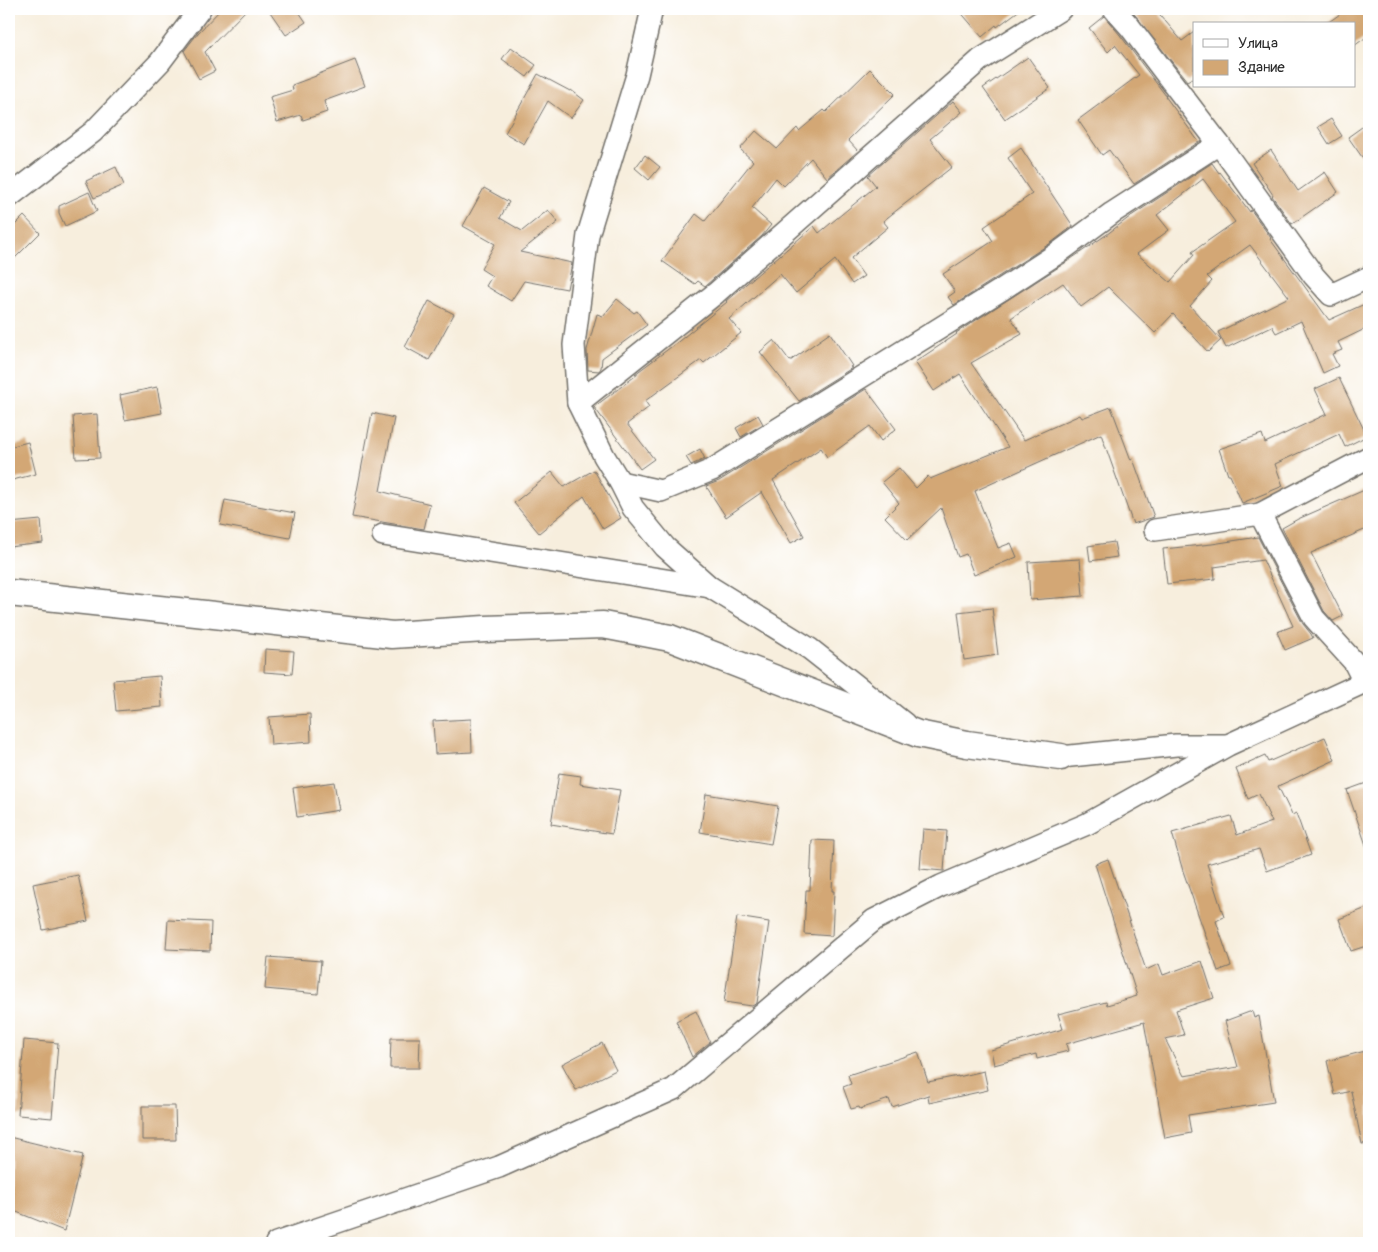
<svg xmlns="http://www.w3.org/2000/svg" width="1378" height="1252" font-family="Pangolin,sans-serif">
<style>
.building{fill:#d3a774;fill-rule:evenodd}
.lines{fill:none;stroke-linecap:round;stroke-linejoin:round}
.minor-casing{stroke:#726f69;stroke-width:24}
.tertiary-casing{stroke:#726f69;stroke-width:29}
.minor{stroke:#fff;stroke-width:21}
.tertiary{stroke:#fff;stroke-width:26}
</style>
<rect width="100%" height="100%" fill="#fff"/>
<filter id="ink" filterUnits="userSpaceOnUse"><feTurbulence type="fractalNoise" baseFrequency=".02" numOctaves="2"/><feDisplacementMap in="SourceGraphic" scale="10" xChannelSelector="R" yChannelSelector="G"/><feConvolveMatrix kernelMatrix="1 2 1 2 8 2 1 2 1" color-interpolation-filters="sRGB"/></filter>
<filter id="wash" filterUnits="userSpaceOnUse"><feTurbulence type="fractalNoise" baseFrequency=".0096" numOctaves="4" result="noise"/><feDisplacementMap in="SourceGraphic" scale="20" xChannelSelector="R" yChannelSelector="G"/><feGaussianBlur stdDeviation="1.12" result="paint"/><feColorMatrix in="noise" values="0 0 0 0 0 0 0 0 0 0 0 0 0 0 0 0 0 1.4 0 .05"/><feComposite in="paint" operator="in"/></filter>
<g filter="url(#wash)">
<rect width="100%" height="100%" fill="#f7eedd"/>
<g id="blocks">
<!-- building -->
<g class="building">
<path d="M 221,9 L 247,9 L 205,52 L 215,71 L 199,79 L 184,51 L 198,33 Z"/>
<path d="M 268,9 L 297,9 L 306,22 L 286,35 Z"/>
<path d="M 958,9 L 1021,9 L 997,27 L 996,25 L 982,37 Z"/>
<path d="M 1130,9 L 1155,9 L 1182,41 L 1194,32 L 1194,77 L 1187,81 Z"/>
<path d="M 1347,9 L 1369,9 L 1369,35 L 1354,46 L 1354,24 L 1326,24 Z"/>
<path d="M 1104,16 L 1120,35 L 1166,96 L 1165,96 L 1199,142 L 1134,184 L 1109,150 L 1102,155 L 1078,120 L 1139,75 L 1115,45 L 1108,52 L 1089,28 Z"/>
<path d="M 511,47 L 536,65 L 527,77 L 502,59 Z"/>
<path d="M 1028,57 L 1050,88 L 1005,119 L 983,88 Z"/>
<path d="M 355,60 L 365,86 L 324,101 L 327,112 L 303,120 L 301,115 L 277,122 L 270,97 L 293,90 L 292,85 L 316,76 L 316,75 Z"/>
<path d="M 870,69 L 895,94 L 848,140 L 858,151 L 827,178 L 811,158 L 784,186 L 776,178 L 752,208 L 771,225 L 762,236 L 705,286 L 698,281 L 695,284 L 662,261 L 696,214 L 705,221 L 753,161 L 740,149 L 756,131 L 777,149 L 797,128 L 799,131 L 824,110 L 826,112 Z"/>
<path d="M 538,74 L 570,91 L 571,90 L 584,100 L 571,118 L 548,101 L 524,144 L 505,133 Z"/>
<path d="M 953,101 L 962,112 L 930,139 L 952,167 L 883,221 L 888,227 L 851,258 L 864,276 L 852,284 L 835,260 L 796,293 L 780,274 L 729,319 L 741,333 L 704,363 L 701,360 L 645,401 L 649,407 L 627,424 L 654,459 L 640,469 L 594,407 L 638,374 L 635,374 L 679,341 L 727,302 L 726,301 L 814,226 L 819,233 L 876,186 L 868,176 Z"/>
<path d="M 1331,119 L 1342,136 L 1329,144 L 1318,127 Z"/>
<path d="M 1369,122 L 1369,167 L 1348,137 Z"/>
<path d="M 1021,148 L 1073,226 L 1051,243 L 954,305 L 948,297 L 955,292 L 943,274 L 993,241 L 984,227 L 1032,194 L 1008,158 Z"/>
<path d="M 1271,150 L 1298,191 L 1325,172 L 1338,192 L 1292,224 L 1272,196 L 1273,195 L 1252,163 Z"/>
<path d="M 645,155 L 660,167 L 649,180 L 635,168 Z"/>
<path d="M 1212,163 L 1219,173 L 1220,172 L 1250,212 L 1251,210 L 1271,238 L 1270,239 L 1329,320 L 1369,302 L 1369,327 L 1338,342 L 1342,350 L 1332,354 L 1338,366 L 1323,373 L 1301,321 L 1276,333 L 1272,326 L 1226,348 L 1218,332 L 1289,297 L 1250,245 L 1207,276 L 1212,281 L 1190,306 L 1221,340 L 1208,352 L 1173,314 L 1155,333 L 1108,287 L 1081,307 L 1063,283 L 1011,318 L 1022,334 L 971,363 L 1024,440 L 1080,415 L 1082,418 L 1111,407 L 1131,460 L 1133,459 L 1154,517 L 1133,524 L 1101,434 L 975,491 L 998,548 L 1011,543 L 1017,557 L 974,575 L 966,554 L 958,557 L 941,508 L 907,540 L 885,517 L 899,503 L 882,482 L 899,468 L 916,488 L 928,476 L 930,479 L 1008,447 L 960,374 L 934,391 L 915,362 L 957,334 L 956,333 L 1065,263 L 1106,235 L 1131,216 ZM 1203,179 L 1235,222 L 1192,252 L 1194,255 L 1170,282 L 1137,254 L 1169,230 L 1157,215 Z"/>
<path d="M 116,167 L 124,185 L 94,198 L 86,181 Z"/>
<path d="M 484,188 L 509,202 L 500,218 L 522,231 L 548,210 L 558,222 L 520,252 L 572,263 L 567,289 L 524,281 L 511,301 L 486,286 L 492,276 L 481,269 L 495,244 L 463,226 Z"/>
<path d="M 89,192 L 97,211 L 65,226 L 59,213 L 59,206 Z"/>
<path d="M 24,216 L 40,233 L 9,264 L 9,231 Z"/>
<path d="M 617,299 L 634,313 L 637,311 L 647,325 L 602,358 L 601,368 L 599,371 L 588,370 L 587,350 L 597,314 L 603,316 Z"/>
<path d="M 429,301 L 454,314 L 429,360 L 405,347 Z"/>
<path d="M 830,333 L 852,366 L 850,367 L 852,368 L 799,401 L 760,352 L 774,340 L 790,361 Z"/>
<path d="M 1339,378 L 1367,436 L 1345,447 L 1339,434 L 1275,464 L 1283,486 L 1242,503 L 1230,475 L 1228,475 L 1219,449 L 1262,434 L 1265,443 L 1327,414 L 1315,389 Z"/>
<path d="M 157,387 L 162,413 L 125,420 L 120,395 Z"/>
<path d="M 866,389 L 896,429 L 881,441 L 870,426 L 827,457 L 821,448 L 773,480 L 804,536 L 791,543 L 762,492 L 726,517 L 706,486 L 719,481 Z"/>
<path d="M 372,413 L 394,418 L 380,491 L 430,504 L 424,529 L 352,517 Z"/>
<path d="M 97,414 L 100,458 L 76,459 L 73,416 Z"/>
<path d="M 758,415 L 763,424 L 741,437 L 736,428 Z"/>
<path d="M 28,442 L 36,474 L 9,481 L 9,447 Z"/>
<path d="M 700,449 L 705,459 L 691,465 L 686,457 Z"/>
<path d="M 594,470 L 621,518 L 603,529 L 584,496 L 539,533 L 514,503 L 552,472 L 564,487 Z"/>
<path d="M 1369,488 L 1369,528 L 1311,553 L 1343,616 L 1333,621 L 1324,611 L 1282,528 L 1298,519 Z"/>
<path d="M 225,500 L 295,513 L 290,538 L 220,525 Z"/>
<path d="M 41,520 L 43,543 L 9,547 L 9,523 Z"/>
<path d="M 1258,537 L 1303,624 L 1311,634 L 1313,638 L 1285,650 L 1277,632 L 1293,626 L 1263,560 L 1214,567 L 1215,579 L 1167,584 L 1163,549 L 1212,544 Z"/>
<path d="M 1114,542 L 1117,557 L 1090,561 L 1088,546 Z"/>
<path d="M 1080,559 L 1083,596 L 1030,600 L 1028,562 Z"/>
<path d="M 992,608 L 998,655 L 964,660 L 958,612 Z"/>
<path d="M 265,649 L 294,651 L 292,674 L 264,672 Z"/>
<path d="M 160,676 L 162,707 L 116,711 L 113,680 Z"/>
<path d="M 310,714 L 311,742 L 271,745 L 269,717 Z"/>
<path d="M 471,719 L 472,752 L 435,754 L 433,721 Z"/>
<path d="M 1325,737 L 1335,760 L 1278,786 L 1292,815 L 1296,813 L 1311,855 L 1267,871 L 1259,849 L 1207,864 L 1224,917 L 1216,921 L 1231,966 L 1218,971 L 1183,871 L 1172,833 L 1231,816 L 1237,835 L 1272,822 L 1259,794 L 1248,799 L 1236,769 L 1265,756 L 1268,762 Z"/>
<path d="M 559,773 L 581,776 L 580,784 L 620,790 L 612,834 L 551,824 Z"/>
<path d="M 334,782 L 339,810 L 297,817 L 293,788 Z"/>
<path d="M 1369,782 L 1369,848 L 1367,848 L 1347,790 Z"/>
<path d="M 706,794 L 778,806 L 771,844 L 700,832 Z"/>
<path d="M 923,829 L 947,831 L 944,871 L 920,869 Z"/>
<path d="M 812,840 L 834,841 L 832,891 L 834,891 L 832,936 L 804,934 L 806,890 L 810,890 Z"/>
<path d="M 1108,859 L 1146,970 L 1159,964 L 1163,975 L 1202,961 L 1214,998 L 1176,1010 L 1184,1035 L 1165,1039 L 1184,1076 L 1238,1067 L 1225,1021 L 1252,1011 L 1254,1018 L 1259,1016 L 1274,1102 L 1188,1115 L 1191,1133 L 1165,1138 L 1144,1022 L 1066,1044 L 1068,1051 L 1037,1059 L 1036,1054 L 994,1065 L 991,1050 L 1063,1029 L 1058,1014 L 1106,1002 L 1107,1005 L 1137,996 L 1095,864 Z"/>
<path d="M 78,875 L 88,921 L 43,930 L 33,884 Z"/>
<path d="M 1369,907 L 1369,945 L 1351,951 L 1339,919 Z"/>
<path d="M 737,917 L 769,922 L 757,1003 L 752,1006 L 724,1002 Z"/>
<path d="M 168,920 L 211,922 L 210,951 L 166,949 Z"/>
<path d="M 268,957 L 321,961 L 318,994 L 265,989 Z"/>
<path d="M 696,1011 L 710,1042 L 692,1057 L 676,1021 Z"/>
<path d="M 391,1038 L 420,1038 L 419,1068 L 390,1068 Z"/>
<path d="M 24,1040 L 58,1043 L 52,1118 L 18,1115 Z"/>
<path d="M 602,1043 L 616,1070 L 576,1090 L 562,1064 Z"/>
<path d="M 1369,1050 L 1369,1143 L 1362,1144 L 1351,1091 L 1335,1095 L 1327,1061 Z"/>
<path d="M 918,1052 L 928,1082 L 958,1076 L 958,1077 L 984,1071 L 988,1090 L 929,1103 L 928,1095 L 892,1107 L 889,1099 L 860,1109 L 859,1107 L 851,1109 L 843,1087 L 851,1084 L 848,1075 Z"/>
<path d="M 142,1106 L 175,1106 L 176,1140 L 142,1140 Z"/>
<path d="M 9,1137 L 83,1155 L 64,1231 L 9,1209 Z"/>
</g>
</g>
</g>
<g filter="url(#ink)">
<use href="#blocks" fill-opacity="0" stroke="#726f69" stroke-width="1"/>
<g class="lines">
<defs>
<g id="minor">
<path d="M 652,9 L 637,75 L 588,235 L 574,345 L 578,403 L 604,456 L 620,482 L 633,508 L 665,547 L 710,587 L 810,649 L 905,724"/>
<path d="M 1114,9 L 1130,27 L 1219,144 L 1314,276 L 1331,295 L 1369,277"/>
<path d="M 9,197 L 93,132 L 160,62 L 200,9"/>
<path d="M 578,403 L 716,293 L 980,60 L 1061,9"/>
<path d="M 620,482 L 661,491 L 712,470 L 1001,290 L 1058,253 L 1112,213 L 1219,144"/>
<path d="M 1260,514 L 1314,618 L 1354,662 L 1364,682"/>
<path d="M 1155,530 L 1260,514 L 1369,457"/>
<path d="M 383,535 L 710,587"/>
<path d="M 1061,757 L 1176,745 L 1225,745"/>
<path d="M 276,1243 L 499,1167 L 674,1089 L 874,920 L 941,886 L 1087,824 L 1228,745 L 1369,680"/>
</g>
<path id="tertiary" d="M 9,593 L 187,612 L 392,635 L 485,629 L 603,625 L 670,638 L 918,734 L 967,744 L 1061,757"/>
</defs>
<!-- minor casing -->
<use href="#minor" class="minor-casing"/>
<!-- tertiary casing -->
<use href="#tertiary" class="tertiary-casing"/>
<!-- minor -->
<use href="#minor" class="minor"/>
<!-- tertiary -->
<use href="#tertiary" class="tertiary"/>
</g>
</g>
<!-- margin -->
<rect width="1378" height="1252" fill="none" stroke="#fff" stroke-width="30"/>
<!-- legend -->
<rect x="1193" y="22" width="162" height="65" fill="#ffffff" stroke="#aaaaaa"/>
<rect x="1203" y="39" width="25" height="8" fill="#ffffff" stroke="#aaaaaa"/>
<text x="1238" y="48" font-size="15" fill="#2b2b2b">Улица</text>
<rect x="1203" y="60" width="25" height="15" fill="#d3a774" stroke="#aaaaaa"/>
<text x="1238" y="72" font-size="15" fill="#2b2b2b">Здание</text>
</svg>
